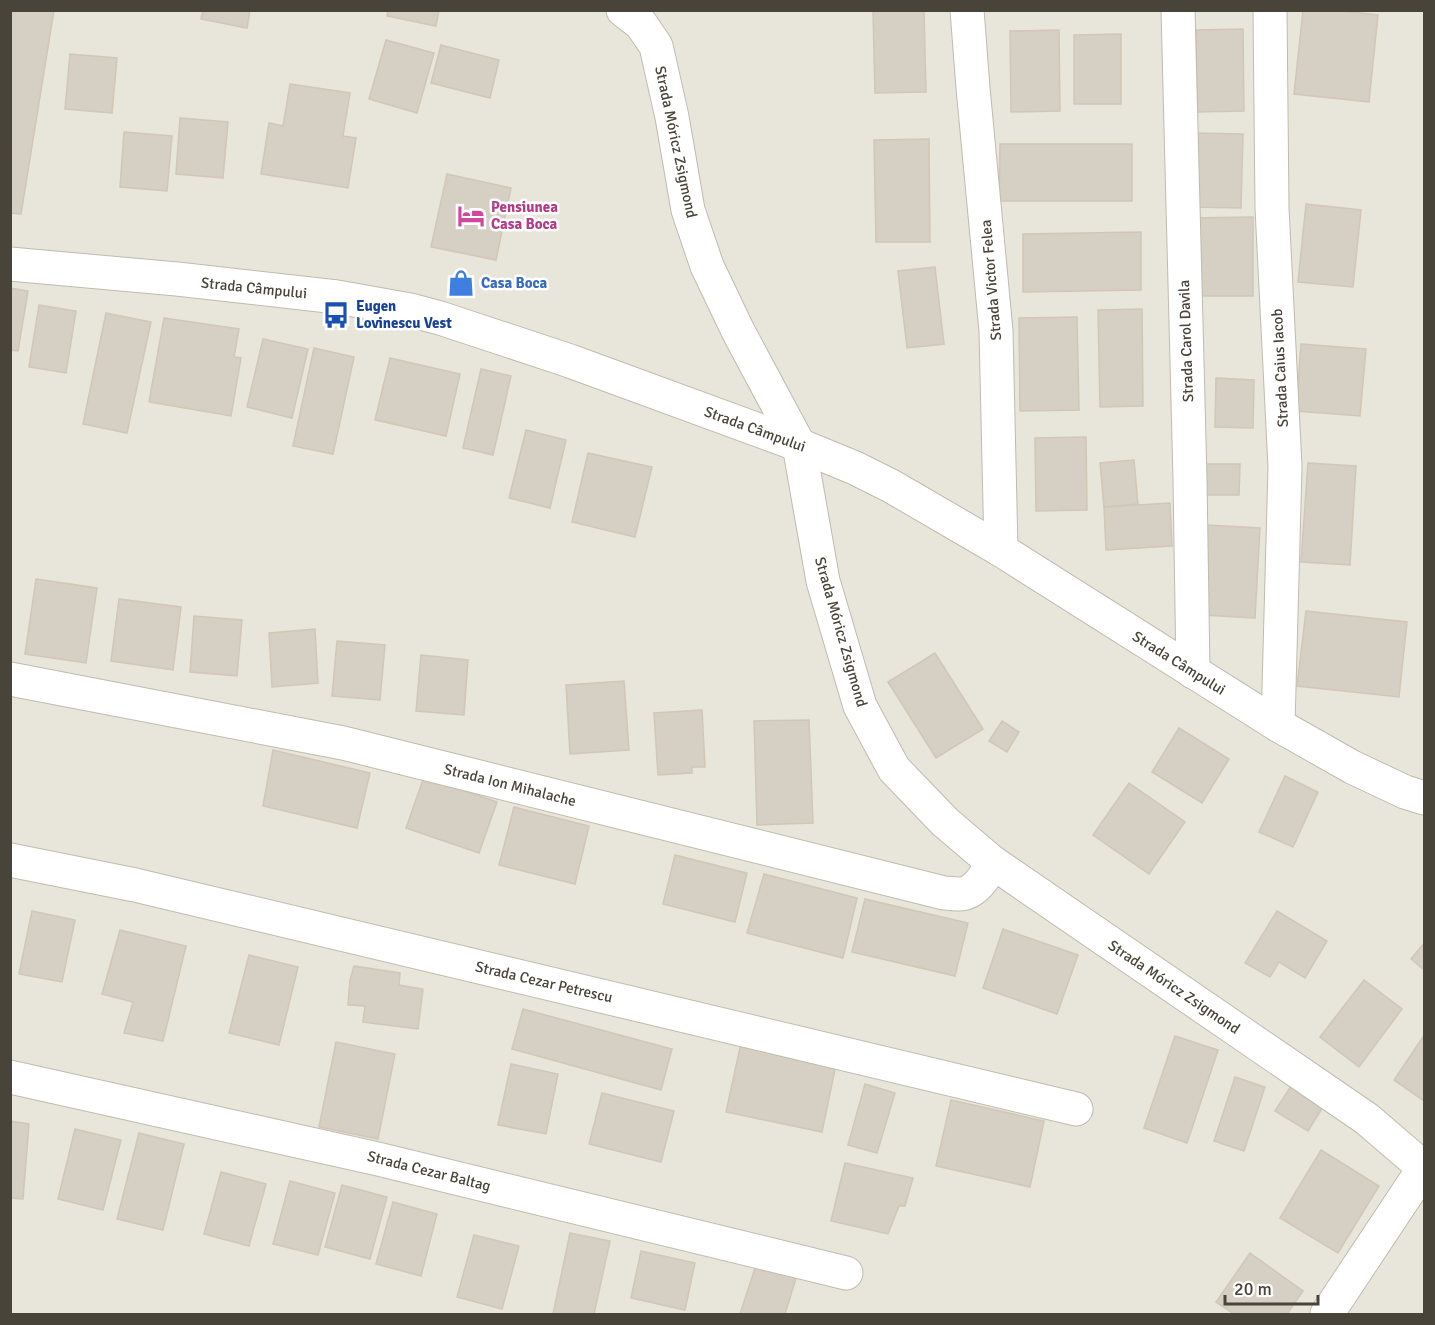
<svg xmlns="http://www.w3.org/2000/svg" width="1435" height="1325" font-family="Signika,sans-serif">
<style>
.residential{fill:#e8e5db}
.building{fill:#d6cfc3;stroke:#d0c7b6;stroke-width:1.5}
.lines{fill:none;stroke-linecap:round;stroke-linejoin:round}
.minor-casing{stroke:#c0bbaf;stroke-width:35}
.minor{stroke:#fff;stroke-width:33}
.labels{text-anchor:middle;stroke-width:5;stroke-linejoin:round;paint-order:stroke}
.street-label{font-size:15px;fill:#49443a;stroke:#fff}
.hotel-label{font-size:15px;font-weight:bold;fill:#b23c85;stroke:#fff;text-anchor:start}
.shop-label{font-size:15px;font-weight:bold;fill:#366cbe;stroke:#fff;text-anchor:start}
.transit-label{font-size:15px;font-weight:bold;fill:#164399;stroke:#fff;text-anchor:start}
</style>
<rect width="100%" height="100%" fill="#f5f3ec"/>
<!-- residential -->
<rect class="residential" x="11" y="11" width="1413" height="1303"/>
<!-- building -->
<g class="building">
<path d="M 10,10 L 54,10 L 21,214 L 10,213 Z"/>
<path d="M 203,10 L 250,10 L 247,28 L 201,19 Z"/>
<path d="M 388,10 L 439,10 L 436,26 L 387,16 Z"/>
<path d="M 873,10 L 924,10 L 926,92 L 875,93 Z"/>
<path d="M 1303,10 L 1333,10 L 1378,15 L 1369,102 L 1294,94 Z"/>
<path d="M 1243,29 L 1244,111 L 1197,112 L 1196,30 Z"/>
<path d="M 1059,30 L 1060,111 L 1011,112 L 1010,31 Z"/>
<path d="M 1121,34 L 1121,104 L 1074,104 L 1074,35 Z"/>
<path d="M 386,40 L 434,53 L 417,113 L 369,99 Z"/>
<path d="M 441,45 L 499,60 L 490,98 L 431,83 Z"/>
<path d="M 70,54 L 117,58 L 112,113 L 65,109 Z"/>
<path d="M 290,84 L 350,93 L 343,136 L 356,138 L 348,188 L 261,174 L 269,123 L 283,126 Z"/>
<path d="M 180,118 L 228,122 L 223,178 L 176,174 Z"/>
<path d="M 124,132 L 172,136 L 167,191 L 120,187 Z"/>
<path d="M 1193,133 L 1243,134 L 1241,208 L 1192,207 Z"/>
<path d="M 929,139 L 930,242 L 876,242 L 874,140 Z"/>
<path d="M 1000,144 L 1132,144 L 1132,201 L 999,201 Z"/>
<path d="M 447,174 L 511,188 L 496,260 L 431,247 Z"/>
<path d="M 1306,204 L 1361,210 L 1353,287 L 1298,282 Z"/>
<path d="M 1253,217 L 1253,296 L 1190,296 L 1190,218 Z"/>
<path d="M 1141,232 L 1141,290 L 1023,292 L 1023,234 Z"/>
<path d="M 935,267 L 944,344 L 907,348 L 898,271 Z"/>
<path d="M 10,288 L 28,291 L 18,351 L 10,350 Z"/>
<path d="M 39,305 L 76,311 L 66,373 L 29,367 Z"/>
<path d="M 1142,309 L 1143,406 L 1100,407 L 1098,310 Z"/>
<path d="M 106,313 L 151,322 L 127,433 L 83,424 Z"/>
<path d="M 1077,317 L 1079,410 L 1020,411 L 1019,318 Z"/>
<path d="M 164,318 L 239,329 L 234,357 L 241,358 L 231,416 L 149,402 Z"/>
<path d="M 263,339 L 308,349 L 292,418 L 247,407 Z"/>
<path d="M 1301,344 L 1366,349 L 1360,416 L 1296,411 Z"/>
<path d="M 314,348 L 354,357 L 333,454 L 293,446 Z"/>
<path d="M 390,358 L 460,374 L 446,436 L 375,420 Z"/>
<path d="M 481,369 L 511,376 L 493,455 L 463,448 Z"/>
<path d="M 1216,378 L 1254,380 L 1253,428 L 1215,427 Z"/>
<path d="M 526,430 L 566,440 L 550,508 L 509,498 Z"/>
<path d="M 1086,437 L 1087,510 L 1036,511 L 1035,438 Z"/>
<path d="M 588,453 L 652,467 L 635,537 L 572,522 Z"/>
<path d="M 1134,460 L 1138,504 L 1104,507 L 1100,463 Z"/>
<path d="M 1308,463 L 1356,466 L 1350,565 L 1301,562 Z"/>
<path d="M 1205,464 L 1240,464 L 1239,495 L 1205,495 Z"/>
<path d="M 1170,503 L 1172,546 L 1106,550 L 1104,507 Z"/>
<path d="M 1207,525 L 1260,528 L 1255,618 L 1202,615 Z"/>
<path d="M 36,579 L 97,588 L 86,663 L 25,654 Z"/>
<path d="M 119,599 L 181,607 L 173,670 L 111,661 Z"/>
<path d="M 1306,611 L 1407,622 L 1399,697 L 1297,686 Z"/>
<path d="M 194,616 L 242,620 L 237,676 L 190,672 Z"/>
<path d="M 315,629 L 318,683 L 272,687 L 269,633 Z"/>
<path d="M 337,641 L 385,645 L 380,700 L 332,696 Z"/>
<path d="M 935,653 L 983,729 L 936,758 L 888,682 Z"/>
<path d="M 421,655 L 468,660 L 464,715 L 416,711 Z"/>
<path d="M 624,681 L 629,750 L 570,754 L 566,685 Z"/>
<path d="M 702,710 L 705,767 L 692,767 L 692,773 L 658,775 L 654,713 Z"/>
<path d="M 809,720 L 813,823 L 757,825 L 754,721 Z"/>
<path d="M 1002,721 L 1019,732 L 1007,752 L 989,741 Z"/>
<path d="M 1179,728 L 1229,759 L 1202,803 L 1152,772 Z"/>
<path d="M 273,750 L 370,773 L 357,828 L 263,806 Z"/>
<path d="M 1285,776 L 1318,792 L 1293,847 L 1259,832 Z"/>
<path d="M 424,777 L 497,802 L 479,853 L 406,828 Z"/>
<path d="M 1129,783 L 1185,822 L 1149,874 L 1093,835 Z"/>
<path d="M 514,807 L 589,826 L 575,884 L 499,865 Z"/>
<path d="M 675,855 L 747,873 L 735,922 L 663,904 Z"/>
<path d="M 764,874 L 857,898 L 843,958 L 747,933 Z"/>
<path d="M 865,899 L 968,923 L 955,976 L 852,952 Z"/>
<path d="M 32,911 L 75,920 L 62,982 L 19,974 Z"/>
<path d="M 1277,911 L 1327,941 L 1305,978 L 1279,962 L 1270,977 L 1245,963 Z"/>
<path d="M 1003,929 L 1078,955 L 1057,1014 L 983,988 Z"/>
<path d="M 120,930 L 186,946 L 163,1041 L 124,1033 L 133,1002 L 102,994 Z"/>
<path d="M 1424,943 L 1424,970 L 1411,959 Z"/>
<path d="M 249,955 L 298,967 L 279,1045 L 229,1033 Z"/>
<path d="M 354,966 L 400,973 L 399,985 L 423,989 L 418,1029 L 363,1022 L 365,1006 L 348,1005 L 350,980 Z"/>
<path d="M 1364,980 L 1402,1009 L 1359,1067 L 1320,1037 Z"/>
<path d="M 523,1009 L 672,1049 L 661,1090 L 512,1049 Z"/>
<path d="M 743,1034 L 838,1055 L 822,1132 L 726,1112 Z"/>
<path d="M 1175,1036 L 1218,1050 L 1187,1143 L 1144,1128 Z"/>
<path d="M 1423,1037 L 1424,1038 L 1424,1101 L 1394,1080 Z"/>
<path d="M 336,1042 L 395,1054 L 378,1139 L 319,1127 Z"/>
<path d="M 511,1064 L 558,1074 L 546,1134 L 498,1125 Z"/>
<path d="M 1235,1077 L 1265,1087 L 1244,1151 L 1214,1141 Z"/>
<path d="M 865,1084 L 895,1093 L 877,1153 L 848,1145 Z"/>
<path d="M 1291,1086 L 1323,1107 L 1308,1131 L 1275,1111 Z"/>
<path d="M 602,1093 L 674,1111 L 661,1162 L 589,1144 Z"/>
<path d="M 951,1100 L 1044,1121 L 1030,1187 L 936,1166 Z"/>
<path d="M 10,1121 L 29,1124 L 23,1199 L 10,1198 Z"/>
<path d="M 75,1129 L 121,1140 L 103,1210 L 58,1199 Z"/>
<path d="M 139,1133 L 184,1144 L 163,1230 L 117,1219 Z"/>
<path d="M 1321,1150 L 1379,1186 L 1338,1253 L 1280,1218 Z"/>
<path d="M 845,1163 L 913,1178 L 905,1206 L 899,1206 L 888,1234 L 831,1221 Z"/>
<path d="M 221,1172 L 266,1184 L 249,1246 L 204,1234 Z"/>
<path d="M 290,1181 L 335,1193 L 318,1255 L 273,1244 Z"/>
<path d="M 342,1185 L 387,1197 L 370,1259 L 325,1247 Z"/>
<path d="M 393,1202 L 437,1214 L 421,1276 L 376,1264 Z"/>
<path d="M 570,1233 L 610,1241 L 594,1314 L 553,1314 Z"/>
<path d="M 474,1235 L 519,1246 L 502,1309 L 457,1297 Z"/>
<path d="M 641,1251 L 695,1263 L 685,1310 L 631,1298 Z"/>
<path d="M 1250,1253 L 1303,1291 L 1287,1314 L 1234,1314 L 1216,1302 Z"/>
<path d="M 757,1262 L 797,1275 L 785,1314 L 740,1314 Z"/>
</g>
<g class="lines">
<defs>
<g id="minor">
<path d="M 623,10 L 641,24 L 656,46 L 672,117 L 688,210 L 707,266 L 738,331 L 799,445 L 823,581 L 860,706 L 894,769 L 945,822 L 992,862 L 1367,1119 L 1424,1168 L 1327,1314"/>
<path d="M 967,10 L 973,88 L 996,331 L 1001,550"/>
<path d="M 1178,10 L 1190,479 L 1193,672"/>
<path d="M 1270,10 L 1272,208 L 1285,467 L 1278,725"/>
<path d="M 10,264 L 177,279 L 337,297 L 410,310 L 440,318 L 570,361 L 799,445 L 855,468 L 891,486 L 1001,550 L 1278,725 L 1352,767 L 1405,792 L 1424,798"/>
<path d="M 10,679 L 343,743 L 944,893 C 949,893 954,894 959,894 C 975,894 987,875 992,862"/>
<path d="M 10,860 L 135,885 L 1076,1109"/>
<path d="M 10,1077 L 378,1159 L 846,1273"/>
</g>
</defs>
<!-- minor casing -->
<use href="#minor" class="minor-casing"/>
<!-- minor -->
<use href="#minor" class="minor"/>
</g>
<!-- icons -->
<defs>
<symbol id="hotel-bare" viewBox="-9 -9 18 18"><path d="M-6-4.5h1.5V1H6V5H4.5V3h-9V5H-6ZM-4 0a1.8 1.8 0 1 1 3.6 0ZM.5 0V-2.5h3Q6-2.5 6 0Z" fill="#d1479c" stroke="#fff" stroke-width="2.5" paint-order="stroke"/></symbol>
<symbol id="shop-bare" viewBox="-9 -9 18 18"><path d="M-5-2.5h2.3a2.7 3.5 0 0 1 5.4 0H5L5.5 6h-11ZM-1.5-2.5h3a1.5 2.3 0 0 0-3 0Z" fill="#3f7fe0" stroke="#fff" stroke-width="2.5" paint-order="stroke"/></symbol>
<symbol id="bus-bare" viewBox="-9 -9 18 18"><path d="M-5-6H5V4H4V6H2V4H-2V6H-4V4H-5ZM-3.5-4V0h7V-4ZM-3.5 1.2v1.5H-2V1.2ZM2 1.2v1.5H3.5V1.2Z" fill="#1a4fb4" stroke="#fff" stroke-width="2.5" paint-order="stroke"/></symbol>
</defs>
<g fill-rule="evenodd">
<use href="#hotel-bare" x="452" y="197" width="38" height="38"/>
<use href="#shop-bare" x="442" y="264" width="38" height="38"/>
<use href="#bus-bare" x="317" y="296" width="38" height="38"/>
</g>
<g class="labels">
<!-- street labels -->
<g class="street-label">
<text transform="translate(676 142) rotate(78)" y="5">Strada Móricz Zsigmond</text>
<text transform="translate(991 280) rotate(-95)" y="5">Strada Victor Felea</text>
<text transform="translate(254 288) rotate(6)" y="5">Strada Câmpului</text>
<text transform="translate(1186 341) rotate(-92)" y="5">Strada Carol Davila</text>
<text transform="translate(1280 368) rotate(-93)" y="5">Strada Caius Iacob</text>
<text transform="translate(755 429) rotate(20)" y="5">Strada Câmpului</text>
<text transform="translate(841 632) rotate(74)" y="5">Strada Móricz Zsigmond</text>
<text transform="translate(1179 663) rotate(32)" y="5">Strada Câmpului</text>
<text transform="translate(510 785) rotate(14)" y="5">Strada Ion Mihalache</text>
<text transform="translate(544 982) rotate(13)" y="5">Strada Cezar Petrescu</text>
<text transform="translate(1174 987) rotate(34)" y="5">Strada Móricz Zsigmond</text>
<text transform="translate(429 1171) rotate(14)" y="5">Strada Cezar Baltag</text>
</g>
<!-- hotel labels -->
<g class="hotel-label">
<text x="491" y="212">Pensiunea<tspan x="491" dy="17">Casa Boca</tspan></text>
</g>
<!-- shop labels -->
<g class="shop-label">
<text x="481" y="288">Casa Boca</text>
</g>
<!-- transit labels -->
<g class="transit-label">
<text x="356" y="311">Eugen<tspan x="356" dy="17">Lovinescu Vest</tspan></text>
</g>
</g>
<!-- border -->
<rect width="1435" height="1325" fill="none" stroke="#49443a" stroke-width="24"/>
<!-- scale -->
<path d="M1225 1295v9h93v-9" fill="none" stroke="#49443a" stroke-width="3"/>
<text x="1234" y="1295" font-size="18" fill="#49443a" stroke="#ffffff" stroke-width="4.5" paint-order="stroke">20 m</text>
</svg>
